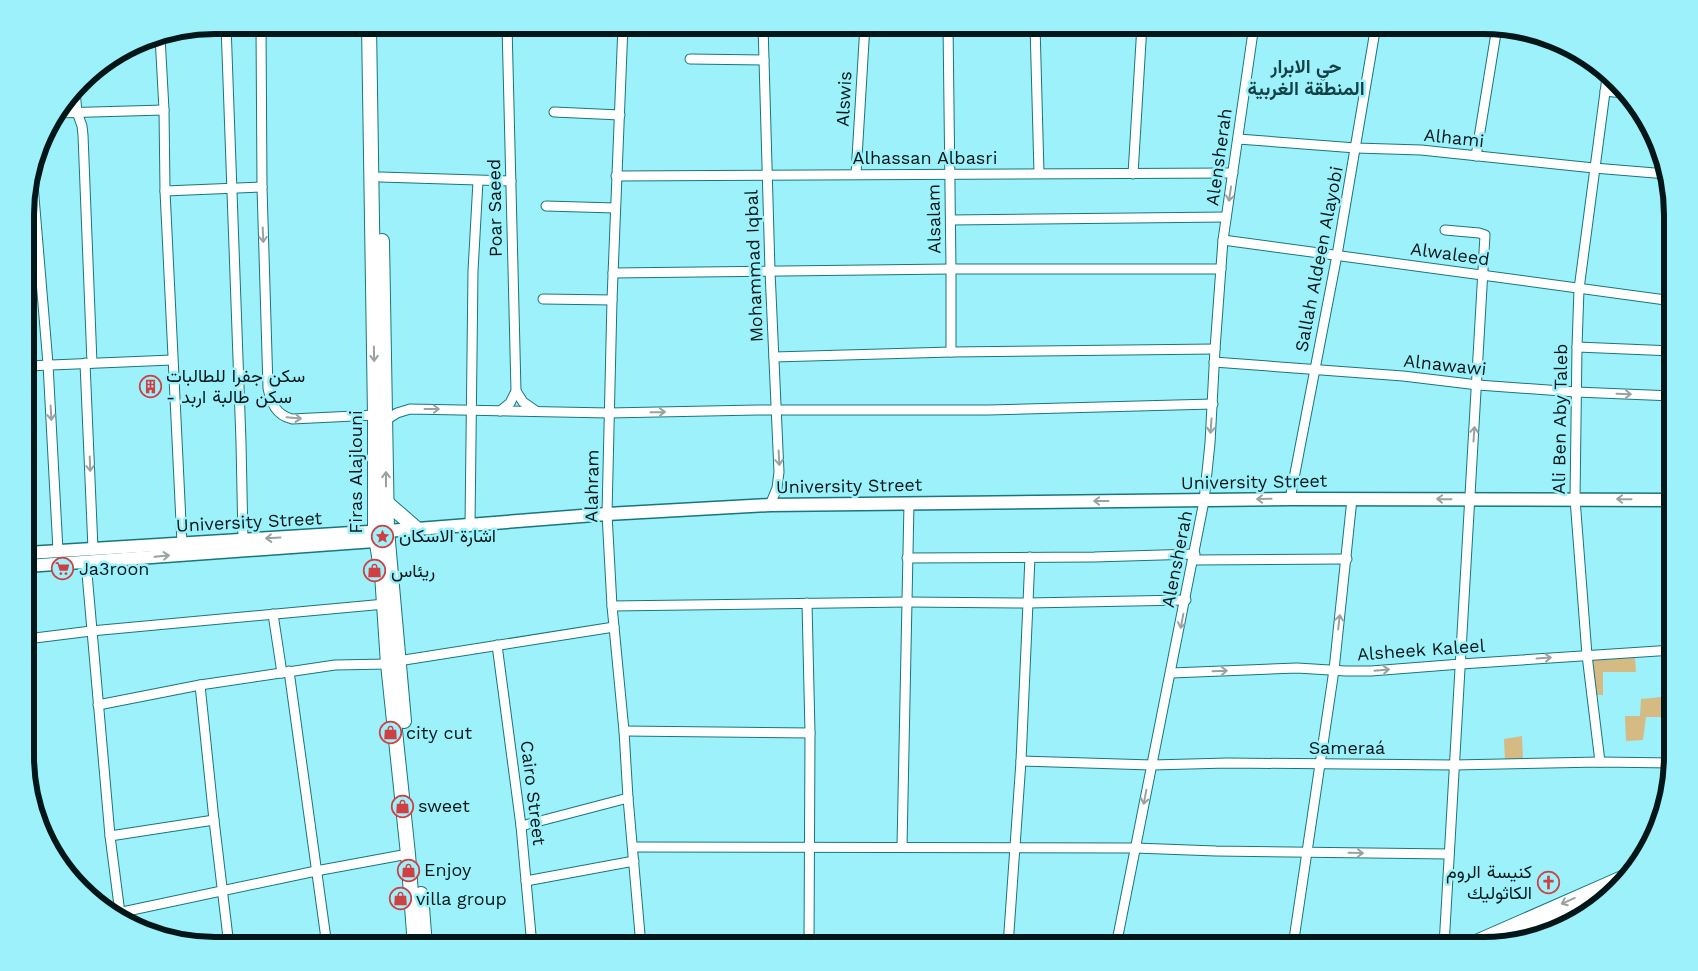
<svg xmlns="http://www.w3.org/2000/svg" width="1698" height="971" font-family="'Work Sans',Vazirmatn,sans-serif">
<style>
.green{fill:#d5ba84}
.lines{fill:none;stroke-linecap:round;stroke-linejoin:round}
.minor-casing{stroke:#17767e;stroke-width:11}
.secondary-casing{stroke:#17767e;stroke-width:15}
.primary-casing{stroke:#17767e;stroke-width:16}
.minor{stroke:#fff;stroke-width:9}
.secondary{stroke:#fff;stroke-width:12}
.primary{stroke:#fff;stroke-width:14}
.oneway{stroke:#99a2a3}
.labels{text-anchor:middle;stroke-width:5;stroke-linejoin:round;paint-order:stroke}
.street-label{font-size:18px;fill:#001719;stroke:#9df1fa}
.poi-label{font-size:18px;fill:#001719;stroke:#9df1fa;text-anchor:start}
.neighbourhood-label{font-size:19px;font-weight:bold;fill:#134145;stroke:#9df1fa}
.rim{fill:none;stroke:#001719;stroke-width:6}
</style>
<rect width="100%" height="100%" fill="#9df1fa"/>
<!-- green -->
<g class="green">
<path d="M 1635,658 L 1636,672 L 1603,672 L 1603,695 L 1595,695 L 1590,660 Z"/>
<path d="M 1662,697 L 1663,717 L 1646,717 L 1643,740 L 1626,741 L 1625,716 L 1640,716 L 1641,699 Z"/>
<path d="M 1522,736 L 1523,761 L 1505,761 L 1504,739 Z"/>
</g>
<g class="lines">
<defs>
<g id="minor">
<path d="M 226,25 L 241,442 L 243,540"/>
<path d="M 261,25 L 262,187 L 268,388 C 271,403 276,415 292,419 L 375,415"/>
<path d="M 623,25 L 612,300 L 607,514 L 612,606 L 624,731 L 628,798 L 641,946"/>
<path d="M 763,25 L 770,271 L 779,472 L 777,488 L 770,505"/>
<path d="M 948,25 L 951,269 L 951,352"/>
<path d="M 1035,25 L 1039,173"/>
<path d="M 160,36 L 164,110 L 165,191 L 182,543"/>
<path d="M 690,59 L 764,60"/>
<path d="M 75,91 L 77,112 L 82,126 L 83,135 L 92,363"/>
<path d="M 1605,91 L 1623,93"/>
<path d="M 554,112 L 620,115"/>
<path d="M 58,113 L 164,110"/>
<path d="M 1238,139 L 1356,148 L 1421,150 L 1594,168 L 1667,174"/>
<path d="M 1476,156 L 1497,27"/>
<path d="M 32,173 L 48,364 L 58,551"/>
<path d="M 856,174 L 865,25"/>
<path d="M 1133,174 L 1142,25"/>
<path d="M 616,176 L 1233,173"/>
<path d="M 380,177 L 511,181"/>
<path d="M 165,191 L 262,187"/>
<path d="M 546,206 L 615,208"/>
<path d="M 951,220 L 1226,217"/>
<path d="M 1223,240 L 1673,301"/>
<path d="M 27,245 L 37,245"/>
<path d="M 613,273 L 951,269 L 1221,269"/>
<path d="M 543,299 L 612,300"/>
<path d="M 1577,347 L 1673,351"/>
<path d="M 774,357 L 951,352 L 1215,349"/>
<path d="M 1214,362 L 1403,376 L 1478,385 L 1576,392 L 1673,396"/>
<path d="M 85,363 L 93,549"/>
<path d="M 27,366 L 172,360"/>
<path d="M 516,391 L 523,402 L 536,411"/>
<path d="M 500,411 L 510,403 L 516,391 L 507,25"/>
<path d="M 386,420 L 397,413 L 410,409 L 609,413 L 757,410 L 988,410 L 1213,404"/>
<path d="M 1290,499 L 1337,255 L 1376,25"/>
<path d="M 470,525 L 473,271 L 478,181"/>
<path d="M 907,558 L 1094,557 L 1195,554"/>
<path d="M 1194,560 L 1347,559"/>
<path d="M 86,562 L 110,836 L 121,921"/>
<path d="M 807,603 L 810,733 L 809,946"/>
<path d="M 612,606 L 907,602 L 1028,603 L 1186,600"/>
<path d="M 273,614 L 282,673"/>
<path d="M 27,639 L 91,631 L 385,604"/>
<path d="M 497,645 L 521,826 L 532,946"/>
<path d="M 398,661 L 614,627"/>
<path d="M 289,671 L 327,946"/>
<path d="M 1171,673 L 1297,668 L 1346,671 L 1371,671 L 1461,664 L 1673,650"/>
<path d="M 200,685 L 214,820 L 229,946"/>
<path d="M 98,705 L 200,685 L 335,665 L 388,664"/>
<path d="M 624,731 L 810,733"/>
<path d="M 1021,761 L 1152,765 L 1228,763 L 1454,765 L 1600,762 L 1673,763"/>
<path d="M 1600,762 L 1587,655 L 1575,499 L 1577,347 L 1579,289 L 1607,77"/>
<path d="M 521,826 L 628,798"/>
<path d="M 110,836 L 214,820"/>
<path d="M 633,847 L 1135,848 L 1216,851 L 1449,854"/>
<path d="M 902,847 L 909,503"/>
<path d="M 526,881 L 634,861"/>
<path d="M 113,914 L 316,871 L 408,854"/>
<path d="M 1008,946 L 1021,761 L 1030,557"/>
<path d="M 1116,946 L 1204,501 L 1210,443 L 1215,349 L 1223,240 L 1254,25"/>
<path d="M 1293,946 L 1334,670 L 1352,499"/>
<path d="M 1444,946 L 1485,235 L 1479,233 L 1445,230"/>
</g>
<g id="secondary">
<path d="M 27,553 L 417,529 L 607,514 L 770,505 L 1290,499 L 1673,500"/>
<path d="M 27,566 L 375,541 L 385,539"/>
</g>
<g id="primary">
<path d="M 369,25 L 375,415 L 375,532 L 382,574 L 388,664 L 408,854 L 415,946"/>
<path d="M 382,241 L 387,530 L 404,721"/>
<path d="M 387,503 L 417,529"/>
<path d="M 421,894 L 425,946"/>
<path d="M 1503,944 L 1607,899"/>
<path d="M 1467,946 L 1629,875"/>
</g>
</defs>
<!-- minor casing -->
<use href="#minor" class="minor-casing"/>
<!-- secondary casing -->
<use href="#secondary" class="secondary-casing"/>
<!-- primary casing -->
<use href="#primary" class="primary-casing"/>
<!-- minor -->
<use href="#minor" class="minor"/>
<!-- secondary -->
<use href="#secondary" class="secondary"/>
<!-- primary -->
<use href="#primary" class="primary"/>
</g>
<!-- one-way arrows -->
<defs><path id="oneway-shaft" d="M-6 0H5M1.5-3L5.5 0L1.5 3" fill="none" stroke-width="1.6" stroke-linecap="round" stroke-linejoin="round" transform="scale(1.25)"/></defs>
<g class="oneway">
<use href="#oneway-shaft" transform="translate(1230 194) rotate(98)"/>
<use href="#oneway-shaft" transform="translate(263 235) rotate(88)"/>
<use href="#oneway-shaft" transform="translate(374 354) rotate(89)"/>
<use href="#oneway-shaft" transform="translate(1624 394) rotate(2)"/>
<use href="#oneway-shaft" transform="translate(432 409)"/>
<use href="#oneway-shaft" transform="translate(658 412) rotate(-1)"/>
<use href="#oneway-shaft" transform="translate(51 413) rotate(87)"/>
<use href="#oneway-shaft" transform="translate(294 418) rotate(5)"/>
<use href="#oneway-shaft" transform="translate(1211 426) rotate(94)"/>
<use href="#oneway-shaft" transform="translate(1474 434) rotate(-86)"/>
<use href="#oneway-shaft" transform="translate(779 458) rotate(87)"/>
<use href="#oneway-shaft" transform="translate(90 464) rotate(88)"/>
<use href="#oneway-shaft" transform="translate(386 479) rotate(-90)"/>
<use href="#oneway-shaft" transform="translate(1264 499) rotate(179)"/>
<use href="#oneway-shaft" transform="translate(1444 499) rotate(-179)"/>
<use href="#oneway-shaft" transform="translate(1624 499) rotate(-179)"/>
<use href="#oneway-shaft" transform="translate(1101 501) rotate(180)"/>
<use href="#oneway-shaft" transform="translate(273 538) rotate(177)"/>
<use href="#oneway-shaft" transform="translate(162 556) rotate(-5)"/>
<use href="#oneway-shaft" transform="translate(1182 621) rotate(101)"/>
<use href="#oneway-shaft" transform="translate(1339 622) rotate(-83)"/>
<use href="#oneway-shaft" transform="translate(1544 658) rotate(-4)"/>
<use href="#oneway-shaft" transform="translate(1382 670) rotate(-5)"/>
<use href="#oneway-shaft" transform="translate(1220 671) rotate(-2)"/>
<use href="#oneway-shaft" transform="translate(1145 797) rotate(101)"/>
<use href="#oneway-shaft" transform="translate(1356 853) rotate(1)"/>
<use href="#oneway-shaft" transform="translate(1568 901) rotate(156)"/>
</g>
<!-- icons -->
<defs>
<symbol id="building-ring" viewBox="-11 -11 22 22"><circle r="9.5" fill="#9df1fa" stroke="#d04042" stroke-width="1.5"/><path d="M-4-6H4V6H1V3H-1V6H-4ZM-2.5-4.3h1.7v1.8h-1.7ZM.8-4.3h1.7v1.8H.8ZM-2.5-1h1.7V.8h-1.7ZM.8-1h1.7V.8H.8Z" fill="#d04042"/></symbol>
<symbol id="sight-ring" viewBox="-11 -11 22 22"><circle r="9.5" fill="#9df1fa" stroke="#d04042" stroke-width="1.5"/><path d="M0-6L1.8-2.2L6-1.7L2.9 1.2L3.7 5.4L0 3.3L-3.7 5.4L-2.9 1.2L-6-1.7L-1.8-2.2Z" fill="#d04042"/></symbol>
<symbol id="supermarket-ring" viewBox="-11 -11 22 22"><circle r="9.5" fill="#9df1fa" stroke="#d04042" stroke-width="1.5"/><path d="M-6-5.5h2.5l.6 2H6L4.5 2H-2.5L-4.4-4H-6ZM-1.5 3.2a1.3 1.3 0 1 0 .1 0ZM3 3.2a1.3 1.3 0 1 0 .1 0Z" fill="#d04042"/></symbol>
<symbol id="shop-ring" viewBox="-11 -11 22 22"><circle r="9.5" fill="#9df1fa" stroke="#d04042" stroke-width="1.5"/><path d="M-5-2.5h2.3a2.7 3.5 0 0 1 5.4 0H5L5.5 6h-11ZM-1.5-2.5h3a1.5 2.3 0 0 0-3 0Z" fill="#d04042"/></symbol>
<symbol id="church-ring" viewBox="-11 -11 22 22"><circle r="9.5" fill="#9df1fa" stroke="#d04042" stroke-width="1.5"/><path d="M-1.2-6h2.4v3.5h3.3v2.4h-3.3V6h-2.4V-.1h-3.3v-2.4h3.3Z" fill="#d04042"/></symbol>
</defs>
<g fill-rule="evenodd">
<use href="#building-ring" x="138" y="374" width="25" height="25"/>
<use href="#sight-ring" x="370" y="524" width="25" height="25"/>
<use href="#supermarket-ring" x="50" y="556" width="25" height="25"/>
<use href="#shop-ring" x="362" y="558" width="25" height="25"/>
<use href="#shop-ring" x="378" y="720" width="25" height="25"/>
<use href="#shop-ring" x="390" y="794" width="25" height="25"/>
<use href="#shop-ring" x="396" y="858" width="25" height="25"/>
<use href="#church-ring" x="1536" y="870" width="25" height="25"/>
<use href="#shop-ring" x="388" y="886" width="25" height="25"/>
</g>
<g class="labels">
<!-- street labels -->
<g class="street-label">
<text transform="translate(844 99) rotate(-87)" y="6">Alswis</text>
<text transform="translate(1454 138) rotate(6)" y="6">Alhami</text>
<text transform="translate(1219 157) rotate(-82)" y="6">Alensherah</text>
<text x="925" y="164">Alhassan Albasri</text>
<text transform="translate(495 208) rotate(-91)" y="6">Poar Saeed</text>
<text transform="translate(934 219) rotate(-91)" y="6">Alsalam</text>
<text transform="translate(1450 254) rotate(8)" y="6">Alwaleed</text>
<text transform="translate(1319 259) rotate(-79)" y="6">Sallah Aldeen Alayobi</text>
<text transform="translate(754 266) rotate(-92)" y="6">Mohammad Iqbal</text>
<text transform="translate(1445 365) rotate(6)" y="6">Alnawawi</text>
<text transform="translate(1560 419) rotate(-89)" y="6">Ali Ben Aby Taleb</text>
<text transform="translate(356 472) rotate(-90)" y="6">Firas Alajlouni</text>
<text transform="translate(1254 482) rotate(-1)" y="6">University Street</text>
<text transform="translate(592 486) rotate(-89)" y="6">Alahram</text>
<text transform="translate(849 486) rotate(-1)" y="6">University Street</text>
<text transform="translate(249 522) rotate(-3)" y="6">University Street</text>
<text transform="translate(1177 559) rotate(-79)" y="6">Alensherah</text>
<text transform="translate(1421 650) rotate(-4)" y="6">Alsheek Kaleel</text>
<text x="1347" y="754">Sameraá</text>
<text transform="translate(533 793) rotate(83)" y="6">Cairo Street</text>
</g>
<!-- poi labels -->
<g class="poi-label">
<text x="166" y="382">سكن جفرا للطالبات<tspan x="166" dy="21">- سكن طالبة اربد</tspan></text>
<text x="399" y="542">اشارة الاسكان</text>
<text x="79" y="575">Ja3roon</text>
<text x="391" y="577">ريئاس</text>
<text x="406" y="739">city cut</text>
<text x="418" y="812">sweet</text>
<text x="424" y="876">Enjoy</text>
<text x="1532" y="878" text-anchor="end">كنيسة الروم<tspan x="1532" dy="21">الكاثوليك</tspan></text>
<text x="416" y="905">villa group</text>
</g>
<!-- neighbourhood labels -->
<g class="neighbourhood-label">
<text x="1306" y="73">حي الابرار<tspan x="1306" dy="22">المنطقة الغربية</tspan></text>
</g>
</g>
<!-- crop -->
<path d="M0 0H1698V971H0ZM215 34H1483A181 181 0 0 1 1664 215V756A181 181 0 0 1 1483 937H215A181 181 0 0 1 34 756V215A181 181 0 0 1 215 34Z" fill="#9df1fa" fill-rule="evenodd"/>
<path class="rim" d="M215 34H1483A181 181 0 0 1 1664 215V756A181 181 0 0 1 1483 937H215A181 181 0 0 1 34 756V215A181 181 0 0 1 215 34Z"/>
</svg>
